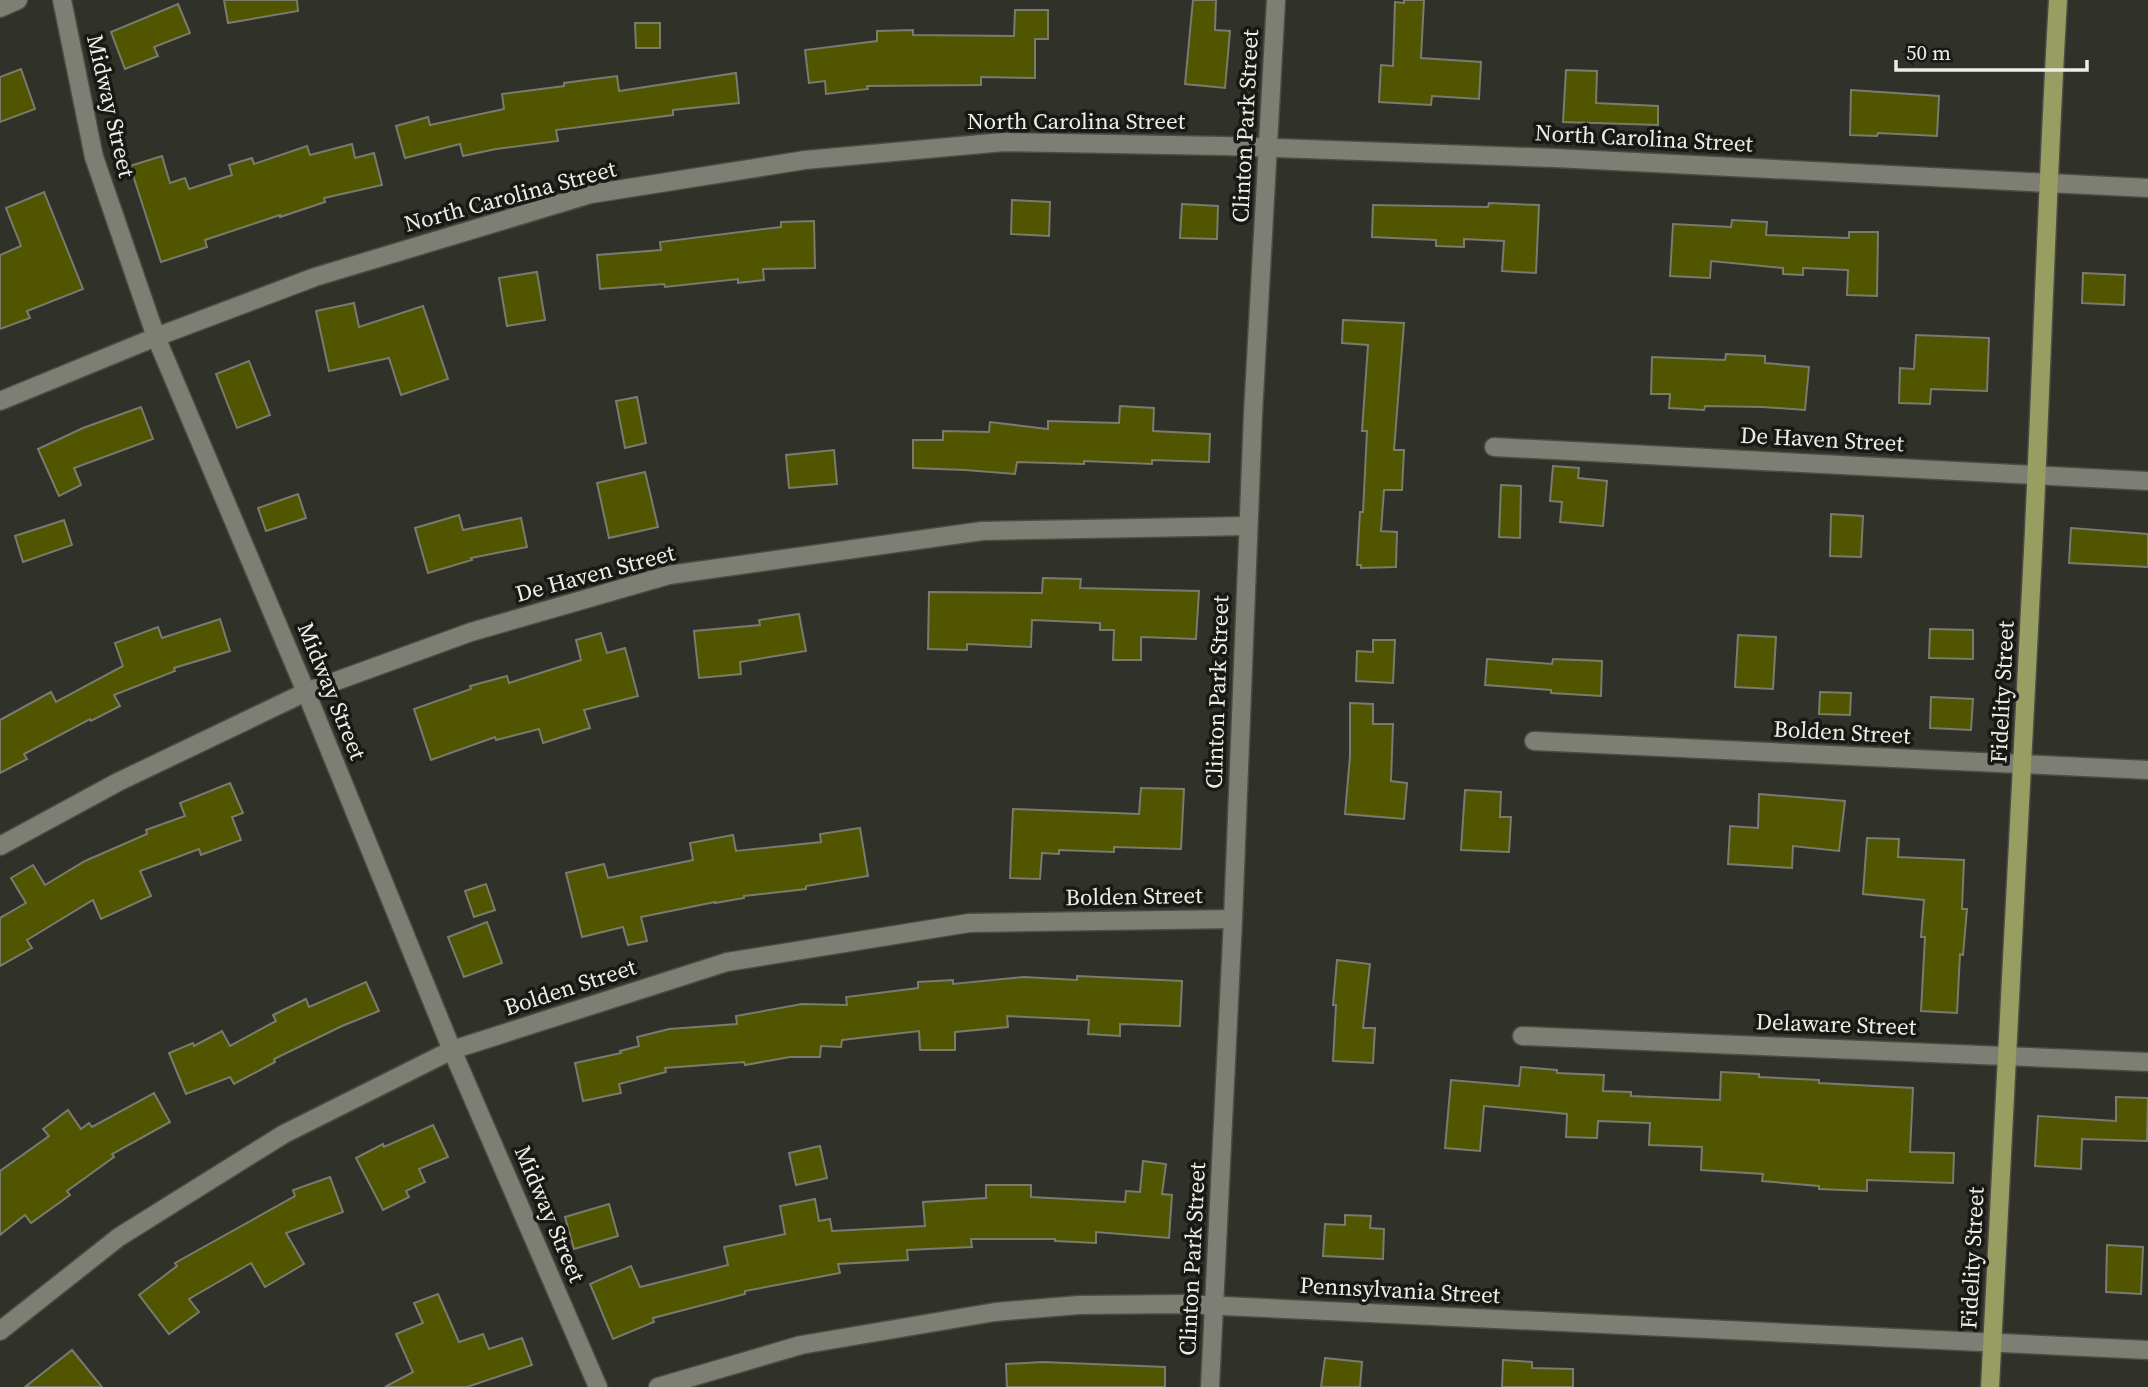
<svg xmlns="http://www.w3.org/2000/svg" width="2148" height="1387" font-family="'Source Serif 4',serif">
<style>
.building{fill:#515500;stroke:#797b70;stroke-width:2}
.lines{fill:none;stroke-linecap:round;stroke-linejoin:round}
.minor-casing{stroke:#4b4c44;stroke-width:21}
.major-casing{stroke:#4b4c44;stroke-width:21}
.minor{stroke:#7d7e74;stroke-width:18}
.major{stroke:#989d62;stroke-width:18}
.labels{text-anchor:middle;stroke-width:7;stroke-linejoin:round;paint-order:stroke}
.street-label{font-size:23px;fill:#edeee8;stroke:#181814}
</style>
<rect width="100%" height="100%" fill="#303128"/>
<!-- building -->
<g class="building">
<path d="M 224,0 L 297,0 L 298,11 L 228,23 Z"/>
<path d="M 1193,0 L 1216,0 L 1215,30 L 1230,31 L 1225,88 L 1185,84 Z"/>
<path d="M 1404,0 L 1424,0 L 1421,58 L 1481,62 L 1479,99 L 1432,96 L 1431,105 L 1379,102 L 1381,65 L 1393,66 L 1395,2 L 1404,3 Z"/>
<path d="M 178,4 L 190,33 L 154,47 L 158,56 L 125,69 L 111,32 Z"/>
<path d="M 1015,10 L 1048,10 L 1048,39 L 1035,39 L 1035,78 L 981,77 L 981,85 L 867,86 L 868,89 L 826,94 L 825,81 L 809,83 L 805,50 L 877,41 L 877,31 L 913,30 L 913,35 L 1014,36 Z"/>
<path d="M 635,23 L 660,23 L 660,48 L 636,48 Z"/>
<path d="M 21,69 L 35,109 L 0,122 L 0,77 Z"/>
<path d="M 1566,70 L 1597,71 L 1596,103 L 1658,106 L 1658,125 L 1563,122 Z"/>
<path d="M 736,73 L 739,103 L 673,110 L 673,115 L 556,130 L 558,141 L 496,149 L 463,156 L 460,144 L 405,158 L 396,126 L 428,117 L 430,125 L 504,109 L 502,94 L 564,86 L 564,83 L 617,76 L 619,91 Z"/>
<path d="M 1851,90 L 1939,96 L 1937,136 L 1878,133 L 1877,136 L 1850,135 Z"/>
<path d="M 352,144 L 355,158 L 374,153 L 382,185 L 324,198 L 325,202 L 280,217 L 280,215 L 205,240 L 207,247 L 161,262 L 130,166 L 162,156 L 170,183 L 185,178 L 189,189 L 232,175 L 229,165 L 252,158 L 254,164 L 307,146 L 310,155 Z"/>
<path d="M 44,192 L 83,289 L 27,311 L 30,318 L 0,329 L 0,255 L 21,246 L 6,208 Z"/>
<path d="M 1012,200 L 1050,202 L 1049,236 L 1011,234 Z"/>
<path d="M 1489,203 L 1539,205 L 1536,273 L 1502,271 L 1504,241 L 1464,239 L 1464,247 L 1436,246 L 1436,240 L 1372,237 L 1373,205 L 1488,207 Z"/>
<path d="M 1182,204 L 1218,206 L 1217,239 L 1180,238 Z"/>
<path d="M 1732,220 L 1767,222 L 1766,235 L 1849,238 L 1849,232 L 1878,232 L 1877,296 L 1847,295 L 1848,270 L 1803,268 L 1803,275 L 1783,274 L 1783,268 L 1711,261 L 1710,278 L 1670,276 L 1673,224 L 1731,227 Z"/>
<path d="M 814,221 L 815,268 L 763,269 L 764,280 L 738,283 L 738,279 L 665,287 L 664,284 L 600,289 L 597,255 L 661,250 L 660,242 L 781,227 L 781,222 Z"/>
<path d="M 537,272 L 545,320 L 507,326 L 499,278 Z"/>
<path d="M 2083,273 L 2125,275 L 2124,305 L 2082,303 Z"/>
<path d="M 354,303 L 359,327 L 423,306 L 448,379 L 401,395 L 389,358 L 329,371 L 316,311 Z"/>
<path d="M 1343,320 L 1404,323 L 1394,450 L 1404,450 L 1402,490 L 1384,490 L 1381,531 L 1397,532 L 1396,567 L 1361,568 L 1361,565 L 1357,565 L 1360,512 L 1363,512 L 1367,431 L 1362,431 L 1368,345 L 1342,343 Z"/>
<path d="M 1916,335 L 1989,338 L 1987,391 L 1931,389 L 1930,404 L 1899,403 L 1900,368 L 1914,369 Z"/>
<path d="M 1726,354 L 1765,356 L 1765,363 L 1809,367 L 1805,410 L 1763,407 L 1705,406 L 1704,410 L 1669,408 L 1670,394 L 1651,394 L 1652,357 L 1725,360 Z"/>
<path d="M 249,361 L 270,415 L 237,428 L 216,374 Z"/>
<path d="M 637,397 L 646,443 L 625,448 L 616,401 Z"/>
<path d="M 1120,406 L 1154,408 L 1153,431 L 1210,434 L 1209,462 L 1152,460 L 1152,464 L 1084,461 L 1084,464 L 1017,462 L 1015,474 L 965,470 L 913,468 L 913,440 L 943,440 L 943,431 L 989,432 L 990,422 L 1048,429 L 1048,421 L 1119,423 Z"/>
<path d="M 141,407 L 153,439 L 74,468 L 81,485 L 59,496 L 38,449 L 83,428 Z"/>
<path d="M 834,450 L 837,484 L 789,488 L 786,455 Z"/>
<path d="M 1553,466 L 1579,468 L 1578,478 L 1607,481 L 1603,526 L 1560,522 L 1562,502 L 1550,501 Z"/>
<path d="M 645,472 L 658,527 L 609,538 L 597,483 Z"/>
<path d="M 1501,485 L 1521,486 L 1520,538 L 1499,537 Z"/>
<path d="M 298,494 L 306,518 L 266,531 L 258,508 Z"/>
<path d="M 1831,514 L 1863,516 L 1861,557 L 1830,556 Z"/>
<path d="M 459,515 L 463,530 L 521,518 L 527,547 L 471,558 L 472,560 L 428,573 L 415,528 Z"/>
<path d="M 64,520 L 72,545 L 23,562 L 15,536 Z"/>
<path d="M 2071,528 L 2148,534 L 2148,567 L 2069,563 Z"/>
<path d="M 1043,578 L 1081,579 L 1080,588 L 1199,591 L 1196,639 L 1141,637 L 1141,660 L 1113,660 L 1114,630 L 1100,630 L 1100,623 L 1032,620 L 1031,647 L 967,644 L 967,650 L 928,649 L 929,592 L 1042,593 Z"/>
<path d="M 799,614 L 806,651 L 740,662 L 741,674 L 699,678 L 694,631 L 760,625 L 759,620 Z"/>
<path d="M 220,619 L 230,651 L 174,668 L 175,671 L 114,695 L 120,706 L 91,721 L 90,719 L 24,754 L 27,759 L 0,773 L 0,720 L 51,692 L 56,702 L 123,666 L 115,643 L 158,627 L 162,638 Z"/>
<path d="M 1930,629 L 1973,630 L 1973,659 L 1929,658 Z"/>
<path d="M 601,633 L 607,653 L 625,648 L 638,696 L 584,710 L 590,728 L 543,743 L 539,729 L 496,740 L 495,737 L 431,760 L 414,709 L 471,689 L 470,686 L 507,676 L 509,683 L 581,660 L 576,640 Z"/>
<path d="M 1738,635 L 1776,637 L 1773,689 L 1735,687 Z"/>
<path d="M 1373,640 L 1395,640 L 1393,683 L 1356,681 L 1357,651 L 1373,652 Z"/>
<path d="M 1487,659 L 1552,664 L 1553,659 L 1602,661 L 1601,696 L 1551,693 L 1551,690 L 1485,685 Z"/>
<path d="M 1820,692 L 1851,693 L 1850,715 L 1819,714 Z"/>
<path d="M 1931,697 L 1973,699 L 1971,730 L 1930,728 Z"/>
<path d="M 1350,703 L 1373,704 L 1373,724 L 1393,724 L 1391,781 L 1407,783 L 1404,819 L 1345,814 L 1350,756 Z"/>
<path d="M 230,783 L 243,813 L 232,817 L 241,840 L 201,855 L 199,849 L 140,871 L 151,896 L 101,919 L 93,900 L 27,940 L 32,948 L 0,966 L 0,918 L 26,903 L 11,878 L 33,865 L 45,885 L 85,861 L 147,834 L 146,830 L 185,816 L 180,803 Z"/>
<path d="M 1141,788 L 1184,789 L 1181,849 L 1114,847 L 1114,852 L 1059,850 L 1059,854 L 1042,853 L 1040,879 L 1010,878 L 1013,809 L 1139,814 Z"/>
<path d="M 1465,790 L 1501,792 L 1500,817 L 1511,817 L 1509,852 L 1461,850 Z"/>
<path d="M 1759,794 L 1845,801 L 1839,851 L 1793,846 L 1792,868 L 1728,864 L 1730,826 L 1758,828 Z"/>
<path d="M 860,828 L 868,876 L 806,886 L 806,889 L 744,896 L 744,898 L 715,903 L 715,902 L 641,917 L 647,941 L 628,945 L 623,927 L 582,937 L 566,873 L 604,864 L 608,878 L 693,860 L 690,843 L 733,835 L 736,851 L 821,842 L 820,834 Z"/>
<path d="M 1867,838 L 1899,839 L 1898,857 L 1964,860 L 1962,909 L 1967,909 L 1963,955 L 1960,954 L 1957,1013 L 1921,1011 L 1925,937 L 1921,937 L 1924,900 L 1863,894 Z"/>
<path d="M 486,884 L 495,910 L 474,917 L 465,891 Z"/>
<path d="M 487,922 L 502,963 L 464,977 L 448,937 Z"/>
<path d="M 1337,960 L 1370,964 L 1363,1028 L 1375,1028 L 1373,1063 L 1333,1061 L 1336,1005 L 1333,1005 Z"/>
<path d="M 1077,976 L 1182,981 L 1180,1026 L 1120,1024 L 1120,1036 L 1088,1034 L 1089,1020 L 1007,1016 L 1008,1027 L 955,1032 L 955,1050 L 920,1050 L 919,1031 L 842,1040 L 841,1047 L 821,1046 L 820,1057 L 790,1057 L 745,1065 L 744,1062 L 665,1068 L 666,1072 L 619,1084 L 621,1093 L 583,1101 L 575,1063 L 621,1053 L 620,1051 L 639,1046 L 637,1037 L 669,1029 L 737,1024 L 736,1016 L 802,1004 L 847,1005 L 846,997 L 918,988 L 918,982 L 953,980 L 953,984 L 1024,977 L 1077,980 Z"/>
<path d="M 366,982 L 379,1011 L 342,1026 L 274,1059 L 275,1062 L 234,1084 L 230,1077 L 186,1094 L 169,1053 L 193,1043 L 194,1046 L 222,1031 L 230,1046 L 276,1021 L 273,1015 L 306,999 L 309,1007 Z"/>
<path d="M 1521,1067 L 1557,1070 L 1557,1073 L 1604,1075 L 1603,1091 L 1631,1092 L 1631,1096 L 1720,1100 L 1721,1072 L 1759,1074 L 1759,1077 L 1819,1080 L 1819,1083 L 1913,1088 L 1910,1152 L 1954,1153 L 1953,1183 L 1867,1180 L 1867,1191 L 1819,1189 L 1819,1186 L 1762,1181 L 1763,1174 L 1701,1170 L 1702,1147 L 1649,1145 L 1650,1123 L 1598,1121 L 1597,1138 L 1566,1137 L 1567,1114 L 1484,1106 L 1480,1151 L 1445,1148 L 1451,1080 L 1519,1086 Z"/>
<path d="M 154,1093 L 170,1122 L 112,1154 L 114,1157 L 67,1191 L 70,1195 L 31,1223 L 25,1215 L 0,1235 L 0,1171 L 49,1136 L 43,1129 L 68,1110 L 81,1129 L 89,1123 L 92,1127 Z"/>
<path d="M 2116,1097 L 2148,1098 L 2147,1141 L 2082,1139 L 2081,1169 L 2035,1166 L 2038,1116 L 2116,1121 Z"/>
<path d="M 433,1125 L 448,1157 L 419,1169 L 425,1182 L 406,1191 L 409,1197 L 383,1210 L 356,1158 L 383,1144 L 384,1147 Z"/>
<path d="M 820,1146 L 827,1178 L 796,1185 L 789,1153 Z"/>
<path d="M 1143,1161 L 1166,1164 L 1162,1194 L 1172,1195 L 1169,1238 L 1096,1232 L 1096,1243 L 1055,1241 L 1055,1239 L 971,1239 L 972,1247 L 907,1250 L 908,1260 L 838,1264 L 840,1273 L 745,1291 L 745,1294 L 653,1318 L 654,1322 L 613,1339 L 590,1284 L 631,1266 L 640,1287 L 728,1265 L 724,1247 L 785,1234 L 780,1206 L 815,1199 L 819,1221 L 830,1219 L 832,1231 L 925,1226 L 923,1202 L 986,1198 L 986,1185 L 1031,1185 L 1031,1197 L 1125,1202 L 1126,1191 L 1140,1192 Z"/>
<path d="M 330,1177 L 343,1212 L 286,1233 L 304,1264 L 265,1287 L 251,1263 L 189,1299 L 199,1312 L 169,1334 L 139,1295 L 177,1266 L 175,1263 L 295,1196 L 293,1190 Z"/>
<path d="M 609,1204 L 618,1236 L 574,1249 L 565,1217 Z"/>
<path d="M 1345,1215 L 1371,1216 L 1370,1228 L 1384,1229 L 1383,1259 L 1323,1256 L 1325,1224 L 1345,1225 Z"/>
<path d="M 2107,1245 L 2143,1247 L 2141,1294 L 2106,1292 Z"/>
<path d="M 438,1294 L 459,1342 L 483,1334 L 489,1349 L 522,1338 L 532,1365 L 467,1387 L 385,1387 L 413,1372 L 396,1334 L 423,1323 L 414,1303 Z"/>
<path d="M 72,1350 L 102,1387 L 25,1387 Z"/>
<path d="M 1325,1358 L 1362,1362 L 1360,1387 L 1321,1387 Z"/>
<path d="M 1503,1360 L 1532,1362 L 1532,1368 L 1573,1369 L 1573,1387 L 1502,1387 Z"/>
<path d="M 1043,1362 L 1165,1367 L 1165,1387 L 1007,1387 L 1006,1364 Z"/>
</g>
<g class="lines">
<defs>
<g id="minor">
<path d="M 62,0 L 94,157 L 156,337 L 306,692 L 452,1050 L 598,1387"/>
<path d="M 0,8 L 18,0"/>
<path d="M 0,401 L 156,337 L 315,277 L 591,194 L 805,160 L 1004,142 L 1224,146 L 1555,158 L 2148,188"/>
<path d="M 1494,447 L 2148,481"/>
<path d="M 1534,741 L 2148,770"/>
<path d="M 0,846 L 118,782 L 306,692 L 471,632 L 669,575 L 982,531 L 1248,526"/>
<path d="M 1522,1036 L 2148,1062"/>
<path d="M 0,1331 L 119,1237 L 284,1134 L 452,1050 L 727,962 L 969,923 L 1233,919"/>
<path d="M 658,1387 L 801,1345 L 995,1312 L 1079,1305 L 1181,1304 L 2148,1350"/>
<path d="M 1210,1387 L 1233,919 L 1253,414 L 1276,0"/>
</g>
<path id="major" d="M 1990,1387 C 2003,1108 2020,830 2033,551 C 2042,367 2047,184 2058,0"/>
</defs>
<!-- minor casing -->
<use href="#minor" class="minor-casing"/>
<!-- major casing -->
<use href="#major" class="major-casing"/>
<!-- minor -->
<use href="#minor" class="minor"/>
<!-- major -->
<use href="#major" class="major"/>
</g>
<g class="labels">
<!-- street labels -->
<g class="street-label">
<text transform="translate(111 106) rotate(77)" y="8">Midway Street</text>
<text x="1076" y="129">North Carolina Street</text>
<text transform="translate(1245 126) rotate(-87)" y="8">Clinton Park Street</text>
<text transform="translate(1644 138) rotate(3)" y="8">North Carolina Street</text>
<text transform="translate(510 196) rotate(-15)" y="8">North Carolina Street</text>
<text transform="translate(1822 439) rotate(3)" y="8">De Haven Street</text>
<text transform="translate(595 573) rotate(-15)" y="8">De Haven Street</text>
<text transform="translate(332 691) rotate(68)" y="8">Midway Street</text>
<text transform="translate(1217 692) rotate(-88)" y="8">Clinton Park Street</text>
<text transform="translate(2002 692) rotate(-87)" y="8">Fidelity Street</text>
<text transform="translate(1842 732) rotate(3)" y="8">Bolden Street</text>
<text transform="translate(1134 896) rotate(-1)" y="8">Bolden Street</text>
<text transform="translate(570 987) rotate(-18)" y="8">Bolden Street</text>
<text transform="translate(1836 1024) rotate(2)" y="8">Delaware Street</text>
<text transform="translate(550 1214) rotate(67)" y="8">Midway Street</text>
<text transform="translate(1972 1258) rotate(-87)" y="8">Fidelity Street</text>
<text transform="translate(1192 1259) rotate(-87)" y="8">Clinton Park Street</text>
<text transform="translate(1400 1290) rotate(3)" y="8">Pennsylvania Street</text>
</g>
</g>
<!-- scale -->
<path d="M1896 60v10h191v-10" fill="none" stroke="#edeee8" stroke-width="3.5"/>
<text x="1906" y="60" font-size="21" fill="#edeee8" stroke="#181814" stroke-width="5" paint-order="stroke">50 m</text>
</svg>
